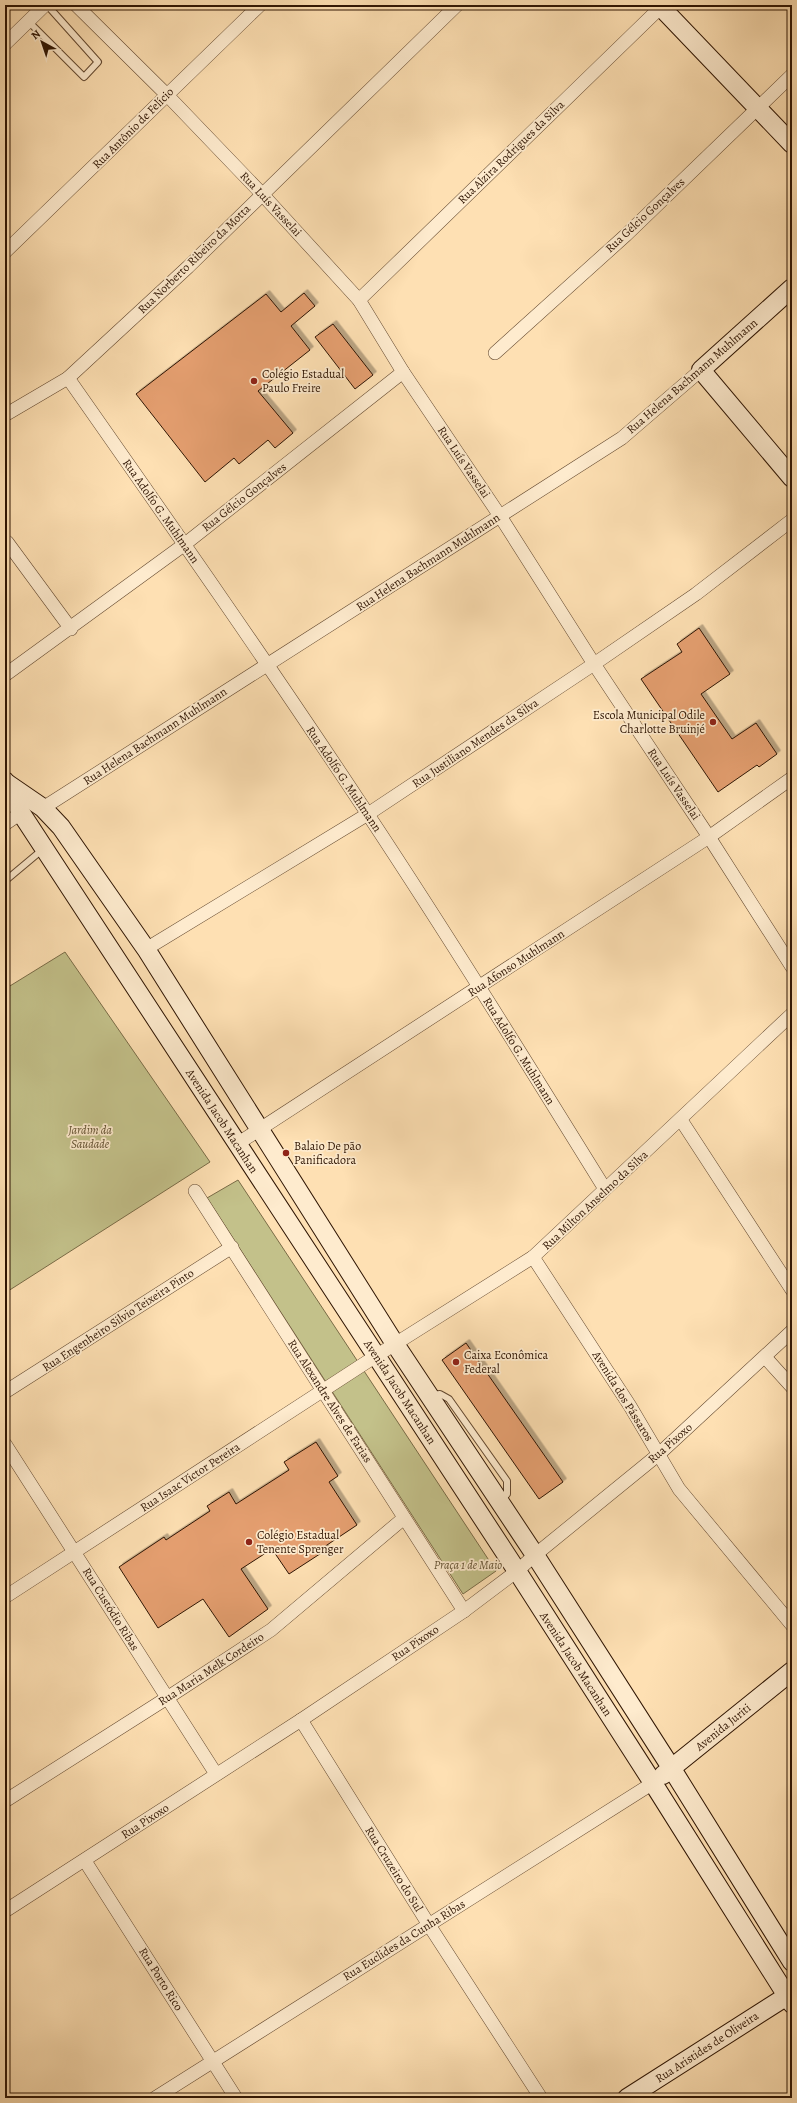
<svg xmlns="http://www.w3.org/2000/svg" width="797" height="2103" font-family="Alegreya,serif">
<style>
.green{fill:#c3c18a;stroke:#796b46}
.building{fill:#e59f70;stroke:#2f1503;filter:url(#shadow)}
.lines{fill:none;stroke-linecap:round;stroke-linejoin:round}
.lane-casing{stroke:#63482f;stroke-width:8}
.street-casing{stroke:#63482f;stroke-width:14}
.secondary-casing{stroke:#2f1503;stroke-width:20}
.lane{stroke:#feebce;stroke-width:6}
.street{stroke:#feebce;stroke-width:13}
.secondary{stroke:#feebce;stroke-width:18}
.poi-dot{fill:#8f2418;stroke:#feebce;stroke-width:1.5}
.labels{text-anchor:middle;stroke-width:3.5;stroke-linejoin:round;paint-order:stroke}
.street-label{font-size:12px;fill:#2f1503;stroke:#feebce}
.poi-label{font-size:12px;fill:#2f1503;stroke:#feebce;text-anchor:start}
.park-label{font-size:12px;font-style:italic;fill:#635132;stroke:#feebce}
</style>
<defs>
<filter id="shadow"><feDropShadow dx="3.5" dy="-3.5" stdDeviation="0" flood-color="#0004"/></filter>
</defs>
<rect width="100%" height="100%" fill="#fee0b3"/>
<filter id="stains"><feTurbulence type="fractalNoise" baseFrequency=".005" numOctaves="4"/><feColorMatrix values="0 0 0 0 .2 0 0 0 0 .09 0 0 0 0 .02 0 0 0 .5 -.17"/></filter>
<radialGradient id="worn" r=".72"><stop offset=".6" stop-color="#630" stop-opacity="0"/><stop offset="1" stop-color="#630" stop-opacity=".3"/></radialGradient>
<!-- green -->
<g class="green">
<path d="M 65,952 L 210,1162 L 5,1293 L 5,989 Z"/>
<path d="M 238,1180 L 496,1571 L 463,1594 L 207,1198 Z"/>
</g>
<!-- building -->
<g class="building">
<path d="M 304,293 L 315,306 L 291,326 L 310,350 L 258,391 L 293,433 L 275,448 L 268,440 L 239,464 L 234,458 L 205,482 L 136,394 L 266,294 L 281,312 Z"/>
<path d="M 333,324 L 373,375 L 355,389 L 315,337 Z"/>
<path d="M 699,628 L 730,674 L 701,694 L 732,739 L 756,723 L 777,754 L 759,767 L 757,765 L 718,792 L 641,679 L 682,652 L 677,644 Z"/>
<path d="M 466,1343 L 563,1482 L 539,1499 L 442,1360 Z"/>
<path d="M 316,1442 L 338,1476 L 329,1482 L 357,1525 L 324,1547 L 326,1550 L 289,1574 L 272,1549 L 241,1569 L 268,1609 L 229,1637 L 203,1599 L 158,1628 L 119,1567 L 164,1537 L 166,1540 L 210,1511 L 207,1506 L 229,1492 L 236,1504 L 289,1470 L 284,1462 Z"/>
</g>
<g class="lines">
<defs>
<g id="lane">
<path d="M 28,21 L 84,77 L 98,62 L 47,5"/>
<path d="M 5,881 L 42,850"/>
<path d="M 432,1395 L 440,1394 L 449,1399 L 507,1481 L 507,1494 L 501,1501"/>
</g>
<g id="street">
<path d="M 76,5 L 167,95 L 262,194 L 359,300 L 403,372 L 500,516 L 594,664 L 709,837 L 792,967"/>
<path d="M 5,44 L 45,5"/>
<path d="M 5,252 L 260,5"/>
<path d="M 359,300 L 663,5"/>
<path d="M 495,353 L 626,235 L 792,75"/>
<path d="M 68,378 C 169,522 270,666 367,813 C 449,937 527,1063 605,1189"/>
<path d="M 5,415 L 68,378 L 188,267 L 457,5"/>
<path d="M 7,542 L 71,629"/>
<path d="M 5,675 L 185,544 L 403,372"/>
<path d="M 43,808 L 622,438 L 701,370"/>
<path d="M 5,824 L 21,813"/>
<path d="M 146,949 L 368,814 L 594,664 L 696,594 L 792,520"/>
<path d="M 681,1120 L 792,1290"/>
<path d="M 237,1144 L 709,837 L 792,778"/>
<path d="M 195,1191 L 464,1611"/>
<path d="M 533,1257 L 630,1406 L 679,1489 L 792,1625"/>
<path d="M 765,1357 L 792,1387"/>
<path d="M 5,1392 L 232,1247"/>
<path d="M 5,1444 L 216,1774"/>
<path d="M 5,1597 L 376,1356 L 533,1257 L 792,1014"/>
<path d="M 301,1720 L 429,1925 L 541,2098"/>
<path d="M 5,1801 L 167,1698 L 271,1630 L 404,1518"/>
<path d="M 85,1861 L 236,2098"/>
<path d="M 5,1911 L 301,1720 L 464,1611 L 517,1571 L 535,1555 L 659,1454 L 792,1331"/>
<path d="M 155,2098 L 653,1783"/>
</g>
<g id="secondary">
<path d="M 659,5 L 792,144"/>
<path d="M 792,288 L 701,370 L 792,478"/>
<path d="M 5,781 L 21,813 L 517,1571 L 653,1783 L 792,2004"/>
<path d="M 8,784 L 43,808 L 61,827 L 146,949 L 395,1344 L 535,1555 L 672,1769 L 792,1962"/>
<path d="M 663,1775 L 792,1671"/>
<path d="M 627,2098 L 787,1996"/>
</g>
</defs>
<!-- lane casing -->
<use href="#lane" class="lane-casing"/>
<!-- street casing -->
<use href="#street" class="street-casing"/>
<!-- secondary casing -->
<use href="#secondary" class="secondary-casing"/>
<!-- lane -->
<use href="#lane" class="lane"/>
<!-- street -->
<use href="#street" class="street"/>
<!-- secondary -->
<use href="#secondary" class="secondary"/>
</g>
<!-- markers -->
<g class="poi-dot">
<circle cx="254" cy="381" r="4"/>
<circle cx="713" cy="722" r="4"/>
<circle cx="286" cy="1153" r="4"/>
<circle cx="456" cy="1362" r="4"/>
<circle cx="249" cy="1542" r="4"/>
</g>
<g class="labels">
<!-- street labels -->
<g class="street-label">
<text transform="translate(133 128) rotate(-45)" y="4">Rua Antônio de Felício</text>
<text transform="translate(511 152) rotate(-44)" y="4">Rua Alzira Rodrigues da Silva</text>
<text transform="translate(271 204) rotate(47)" y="4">Rua Luís Vasselai</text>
<text transform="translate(645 215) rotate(-43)" y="4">Rua Gélcio Gonçalves</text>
<text transform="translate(194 259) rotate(-44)" y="4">Rua Norberto Ribeiro da Motta</text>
<text transform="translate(692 376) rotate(-41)" y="4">Rua Helena Bachmann Muhlmann</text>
<text transform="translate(464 462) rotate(56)" y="4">Rua Luís Vasselai</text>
<text transform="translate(244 497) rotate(-38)" y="4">Rua Gélcio Gonçalves</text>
<text transform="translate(161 511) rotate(55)" y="4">Rua Adolfo G. Muhlmann</text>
<text transform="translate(428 562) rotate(-33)" y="4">Rua Helena Bachmann Muhlmann</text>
<text transform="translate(155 736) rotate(-33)" y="4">Rua Helena Bachmann Muhlmann</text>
<text transform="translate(475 743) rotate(-34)" y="4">Rua Justiliano Mendes da Silva</text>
<text transform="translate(344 779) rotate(56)" y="4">Rua Adolfo G. Muhlmann</text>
<text transform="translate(674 784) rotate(56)" y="4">Rua Luís Vasselai</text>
<text transform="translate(516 963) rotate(-33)" y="4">Rua Afonso Muhlmann</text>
<text transform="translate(519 1051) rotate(58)" y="4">Rua Adolfo G. Muhlmann</text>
<text transform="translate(222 1121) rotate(57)" y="4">Avenida Jacob Macanhan</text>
<text transform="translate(595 1200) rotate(-43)" y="4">Rua Milton Anselmo da Silva</text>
<text transform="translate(118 1320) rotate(-33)" y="4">Rua Engenheiro Silvio Teixeira Pinto</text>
<text transform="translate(400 1392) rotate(57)" y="4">Avenida Jacob Macanhan</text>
<text transform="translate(623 1396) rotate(58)" y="4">Avenida dos Pássaros</text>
<text transform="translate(330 1401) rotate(57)" y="4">Rua Alexandre Alves de Farias</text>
<text transform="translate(670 1443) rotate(-41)" y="4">Rua Pixoxo</text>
<text transform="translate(190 1477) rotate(-33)" y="4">Rua Isaac Victor Pereira</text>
<text transform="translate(111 1609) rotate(58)" y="4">Rua Custódio Ribas</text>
<text transform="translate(415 1643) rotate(-34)" y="4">Rua Pixoxo</text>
<text transform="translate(576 1664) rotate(57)" y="4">Avenida Jacob Macanhan</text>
<text transform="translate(211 1669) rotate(-33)" y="4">Rua Maria Melk Cordeiro</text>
<text transform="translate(723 1727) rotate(-39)" y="4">Avenida Juriti</text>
<text transform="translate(145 1821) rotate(-33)" y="4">Rua Pixoxo</text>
<text transform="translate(394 1869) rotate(58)" y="4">Rua Cruzeiro do Sul</text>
<text transform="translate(404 1940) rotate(-32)" y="4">Rua Euclides da Cunha Ribas</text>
<text transform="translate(161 1979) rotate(58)" y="4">Rua Porto Rico</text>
<text transform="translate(707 2047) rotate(-33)" y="4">Rua Aristides de Oliveira</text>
</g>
<!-- poi labels -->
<g class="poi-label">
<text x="262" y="378">Colégio Estadual<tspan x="262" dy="14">Paulo Freire</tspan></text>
<text x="705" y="719" text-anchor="end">Escola Municipal Odile<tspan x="705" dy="14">Charlotte Bruinjé</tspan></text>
<text x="294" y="1150">Balaio De pão<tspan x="294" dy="14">Panificadora</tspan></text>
<text x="464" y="1359">Caixa Econômica<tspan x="464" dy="14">Federal</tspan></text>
<text x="257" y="1539">Colégio Estadual<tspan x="257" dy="14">Tenente Sprenger</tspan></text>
</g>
<!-- park labels -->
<g class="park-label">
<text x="90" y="1134">Jardim da<tspan x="90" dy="14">Saudade</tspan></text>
<text x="468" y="1569">Praça 1 de Maio</text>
</g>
</g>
<!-- margin -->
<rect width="797" height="2103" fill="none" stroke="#fee0b3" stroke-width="20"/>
<rect x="6" y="6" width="785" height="2091" fill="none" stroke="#2f1503" stroke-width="2"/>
<rect x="10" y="10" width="777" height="2083" fill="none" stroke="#2f1503"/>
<!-- north arrow -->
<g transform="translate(42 42) rotate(320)" stroke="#feebce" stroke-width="3" paint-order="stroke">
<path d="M0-3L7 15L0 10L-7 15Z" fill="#2f1503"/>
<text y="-6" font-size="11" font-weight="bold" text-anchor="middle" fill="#2f1503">N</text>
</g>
<rect width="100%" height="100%" filter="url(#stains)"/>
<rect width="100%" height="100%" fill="url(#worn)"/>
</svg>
